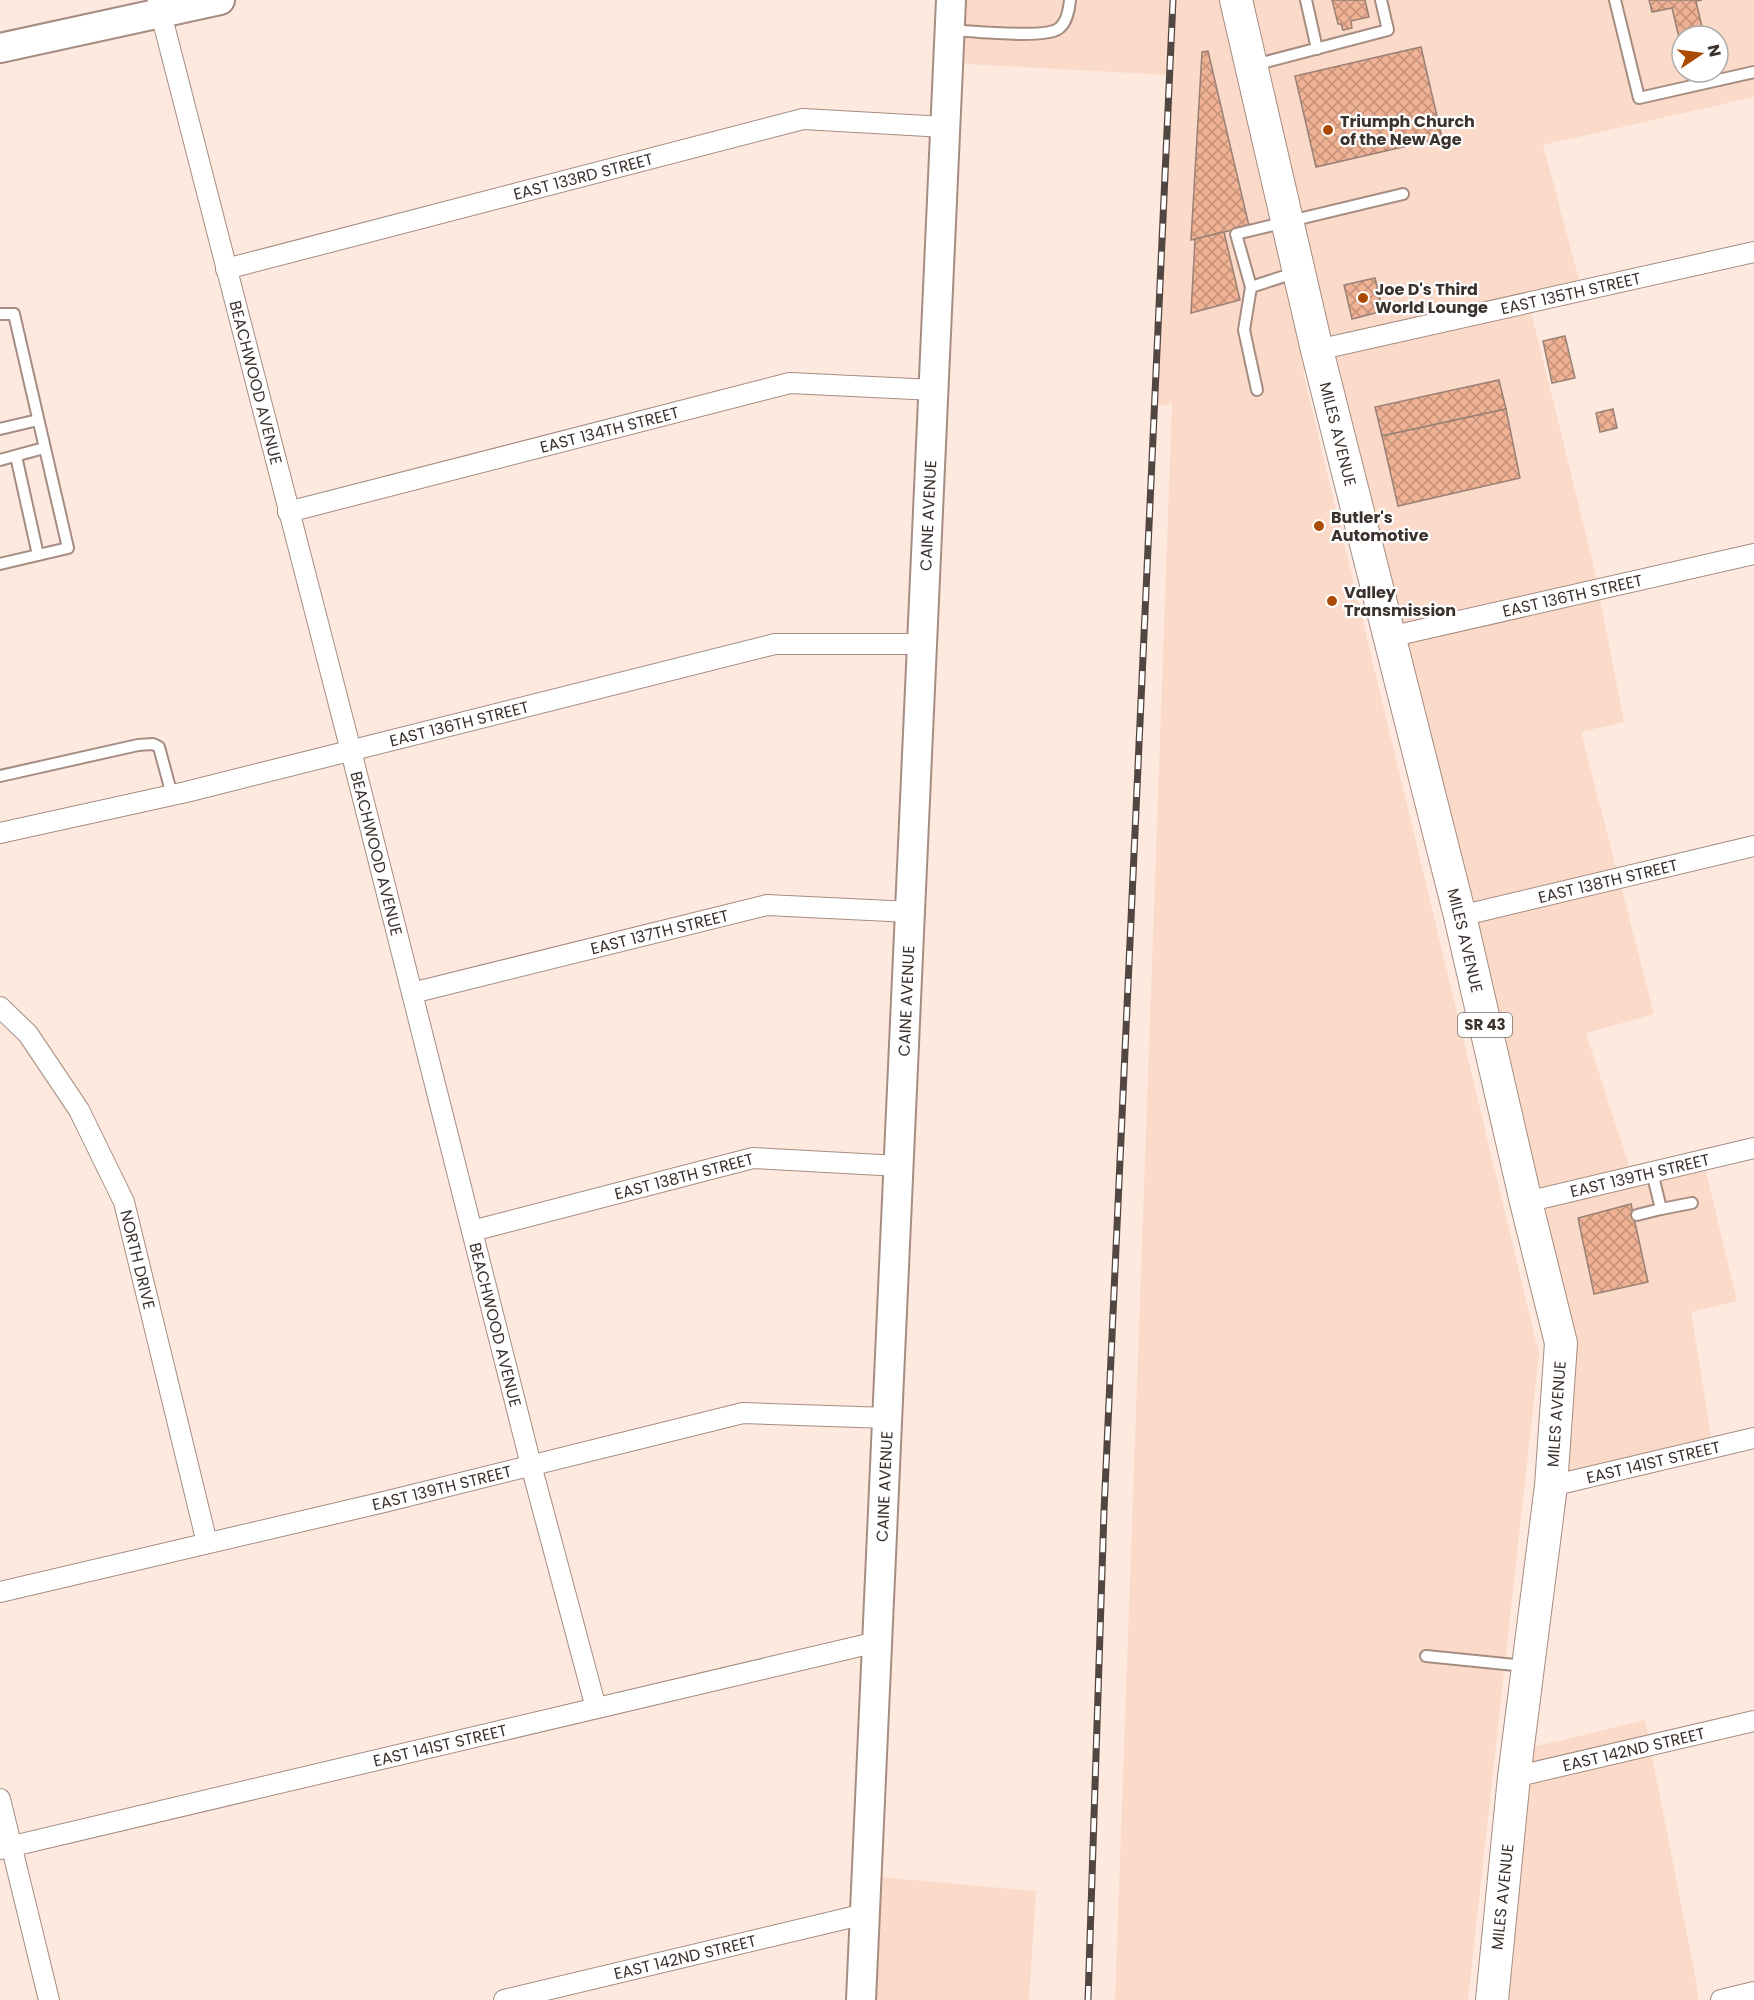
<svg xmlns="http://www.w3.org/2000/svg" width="1754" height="2000" font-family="Poppins,sans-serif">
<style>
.built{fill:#fbdac9;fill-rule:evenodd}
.building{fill:url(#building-cross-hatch);stroke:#998176;stroke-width:1.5}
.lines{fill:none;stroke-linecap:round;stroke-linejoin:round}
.lane-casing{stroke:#a58d81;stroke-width:14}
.street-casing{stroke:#a58d81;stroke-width:22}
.secondary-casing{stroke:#a58d81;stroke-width:32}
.primary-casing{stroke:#a58d81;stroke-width:34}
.lane{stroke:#fff;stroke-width:10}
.street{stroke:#fff;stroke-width:20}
.secondary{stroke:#fff;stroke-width:28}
.primary{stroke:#fff;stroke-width:32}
.rail-casing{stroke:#524641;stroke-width:7}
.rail{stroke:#fff;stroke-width:4.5;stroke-dasharray:14;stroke-linecap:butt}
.poi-dot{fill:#ab4a02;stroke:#fff;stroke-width:2}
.labels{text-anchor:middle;stroke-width:4.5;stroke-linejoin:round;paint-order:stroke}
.shield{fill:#fff;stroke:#76706c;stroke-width:1.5}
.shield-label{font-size:15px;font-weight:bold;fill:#3c322d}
.poi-label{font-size:16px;font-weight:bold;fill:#3c322d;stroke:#fff;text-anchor:start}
.street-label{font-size:16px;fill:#3c322d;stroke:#fff}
</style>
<defs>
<pattern id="building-cross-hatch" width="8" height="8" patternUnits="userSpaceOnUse" patternTransform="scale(1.5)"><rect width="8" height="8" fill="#efb294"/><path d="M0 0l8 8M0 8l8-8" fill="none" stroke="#c39179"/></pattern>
</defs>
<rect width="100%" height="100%" fill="#fee9df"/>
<!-- built -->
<g class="built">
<path d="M 951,0 L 1754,0 L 1754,97 L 1543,145 L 1582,291 L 1529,303 L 1593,563 L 1624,722 L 1581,732 L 1654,1014 L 1586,1033 L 1629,1166 L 1701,1151 L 1737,1301 L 1691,1312 L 1713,1448 L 1551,1486 L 1561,1342 L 1321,367 L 1303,372 L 1539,1354 L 1468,2000 L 1115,2000 L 1172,403 L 1155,407 L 1170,75 L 949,63 ZM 1682,36 L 1718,36 L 1718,72 L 1682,72 Z"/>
<path d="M 1645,1720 L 1697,1986 L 1698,2000 L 1492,2000 L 1518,1745 L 1537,1746 Z"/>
<path d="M 867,1876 L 1036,1891 L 1029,2000 L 861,2000 Z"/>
</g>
<!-- building -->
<g class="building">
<path d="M 1332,0 L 1365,0 L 1369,17 L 1351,21 L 1352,28 L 1343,30 L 1341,24 L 1338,24 Z"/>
<path d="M 1649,0 L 1702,0 L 1696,1 L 1704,36 L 1682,36 L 1682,46 L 1681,46 L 1672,8 L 1652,12 Z"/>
<path d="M 1421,47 L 1442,138 L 1316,167 L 1295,76 Z"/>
<path d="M 1208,51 L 1249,226 L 1191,240 L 1202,52 Z"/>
<path d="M 1224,232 L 1240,300 L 1191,313 L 1195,239 Z"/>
<path d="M 1375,278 L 1383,311 L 1352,319 L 1344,285 Z"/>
<path d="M 1565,336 L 1575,378 L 1552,383 L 1543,341 Z"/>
<path d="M 1499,380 L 1506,409 L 1382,436 L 1375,407 Z"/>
<path d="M 1506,409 L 1520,478 L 1398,506 L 1382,436 Z"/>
<path d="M 1613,409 L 1617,428 L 1600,432 L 1596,413 Z"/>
<path d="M 1631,1204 L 1648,1282 L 1594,1294 L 1578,1218 Z"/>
</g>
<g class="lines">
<defs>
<g id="lane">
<path d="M 1306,0 L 1317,49"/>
<path d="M 1615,0 L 1639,98 L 1754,72"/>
<path d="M 950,30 C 971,31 1043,39 1058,29 C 1067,23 1069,10 1070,0"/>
<path d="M 1254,65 L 1388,30 L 1381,0"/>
<path d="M 1297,272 L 1251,287 L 1236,234 L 1403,194"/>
<path d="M 1251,287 L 1244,330 L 1257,390"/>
<path d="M 0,314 L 14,314 L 68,548 L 0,564"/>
<path d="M 0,429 L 38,420"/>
<path d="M 16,456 L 38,555"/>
<path d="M 0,460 L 44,448"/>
<path d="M 0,776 L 138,745 L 153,744 L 159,747 L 172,795"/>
<path d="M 1652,1172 L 1661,1209 L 1692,1203"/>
<path d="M 1637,1215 L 1661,1209"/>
<path d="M 1426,1656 L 1525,1666"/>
</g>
<g id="street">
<path id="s1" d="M 158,2 L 351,751 L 531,1465 L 596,1708"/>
<path id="s2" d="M 226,269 L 803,119 L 945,127"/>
<path id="s3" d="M 1317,350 L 1754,252"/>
<path id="s4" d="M 288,512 L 790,383 L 934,390"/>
<path id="s5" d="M 1389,637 L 1754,554"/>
<path id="s6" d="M 0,833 L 186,792 L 775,644 L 922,644"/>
<path id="s7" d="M 1460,916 L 1754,846"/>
<path id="s8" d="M 412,993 L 767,905 L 910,912"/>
<path id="s9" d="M 0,1007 L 28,1034 L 79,1110 L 124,1202 L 207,1543"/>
<path id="s10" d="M 1526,1202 L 1754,1148"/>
<path id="s11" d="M 472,1231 L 753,1158 L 899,1166"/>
<path id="s12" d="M 1551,1486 L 1754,1438"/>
<path id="s13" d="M 0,1592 L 384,1502 L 743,1413 L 888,1418"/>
<path id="s14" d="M 1514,1777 L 1754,1721"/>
<path d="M 0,1799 L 49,2000"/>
<path id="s15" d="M 0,1849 L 877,1642"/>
<path id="s16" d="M 504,2000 L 865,1914"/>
<path d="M 1721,2000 L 1754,1992"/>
</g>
<g id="secondary">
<path d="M 0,48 L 220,0"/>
<path id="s17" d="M 861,2000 L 951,0"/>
</g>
<g id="primary">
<path id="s18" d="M 1236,0 L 1317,350 L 1460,916 L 1526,1202 L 1561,1343 L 1551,1486 L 1514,1777 L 1492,2000"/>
</g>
</defs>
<!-- lane casing -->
<use href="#lane" class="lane-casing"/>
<!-- street casing -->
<use href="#street" class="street-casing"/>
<!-- secondary casing -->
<use href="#secondary" class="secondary-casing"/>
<!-- primary casing -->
<use href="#primary" class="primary-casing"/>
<!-- lane -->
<use href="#lane" class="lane"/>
<!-- street -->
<use href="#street" class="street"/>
<!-- secondary -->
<use href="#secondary" class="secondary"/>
<!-- primary -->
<use href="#primary" class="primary"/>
<defs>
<path id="rail" d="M 1088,2000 L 1104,1511 L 1173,0"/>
</defs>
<!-- rail casing -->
<use href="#rail" class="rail-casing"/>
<!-- rail -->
<use href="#rail" class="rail"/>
</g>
<!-- markers -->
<g class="poi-dot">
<circle cx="1328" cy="130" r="6"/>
<circle cx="1363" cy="298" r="6"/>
<circle cx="1319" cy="526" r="6"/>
<circle cx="1332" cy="601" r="6"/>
</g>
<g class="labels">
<!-- shield labels -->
<rect class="shield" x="1458" y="1013" width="54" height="24" rx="4.5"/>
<g class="shield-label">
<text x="1485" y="1030">SR 43</text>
</g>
<!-- poi labels -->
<g class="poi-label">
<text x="1340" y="127">Triumph Church<tspan x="1340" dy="18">of the New Age</tspan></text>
<text x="1375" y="295">Joe D's Third<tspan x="1375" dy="18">World Lounge</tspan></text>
<text x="1331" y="523">Butler's<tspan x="1331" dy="18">Automotive</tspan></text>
<text x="1344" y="598">Valley<tspan x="1344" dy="18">Transmission</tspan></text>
</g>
<!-- street labels -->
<g class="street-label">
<text dy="6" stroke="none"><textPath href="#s2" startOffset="369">EAST 133RD STREET</textPath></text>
<text dy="6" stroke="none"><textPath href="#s3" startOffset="260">EAST 135TH STREET</textPath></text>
<text dy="6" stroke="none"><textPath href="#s1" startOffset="393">BEACHWOOD AVENUE</textPath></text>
<text dy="6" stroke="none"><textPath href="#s4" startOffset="332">EAST 134TH STREET</textPath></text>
<text dy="6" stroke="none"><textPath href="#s18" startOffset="446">MILES AVENUE</textPath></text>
<text dy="6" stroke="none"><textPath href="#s17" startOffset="1486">CAINE AVENUE</textPath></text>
<text dy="6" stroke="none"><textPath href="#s5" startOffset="188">EAST 136TH STREET</textPath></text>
<text dy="6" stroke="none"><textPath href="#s6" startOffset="472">EAST 136TH STREET</textPath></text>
<text dy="6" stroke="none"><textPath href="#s1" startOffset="879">BEACHWOOD AVENUE</textPath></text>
<text dy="6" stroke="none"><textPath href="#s7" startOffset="152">EAST 138TH STREET</textPath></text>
<text dy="6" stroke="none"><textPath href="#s8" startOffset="255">EAST 137TH STREET</textPath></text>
<text dy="6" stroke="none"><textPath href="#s18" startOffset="968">MILES AVENUE</textPath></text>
<text dy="6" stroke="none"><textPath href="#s17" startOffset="1000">CAINE AVENUE</textPath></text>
<text dy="6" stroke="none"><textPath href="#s10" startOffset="117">EAST 139TH STREET</textPath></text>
<text dy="6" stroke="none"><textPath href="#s11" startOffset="219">EAST 138TH STREET</textPath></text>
<text dy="6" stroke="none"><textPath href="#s9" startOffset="292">NORTH DRIVE</textPath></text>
<text dy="6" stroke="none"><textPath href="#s1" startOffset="1365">BEACHWOOD AVENUE</textPath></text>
<text transform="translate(1556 1414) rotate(-86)" y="6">MILES AVENUE</text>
<text dy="6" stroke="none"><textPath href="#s12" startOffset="105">EAST 141ST STREET</textPath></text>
<text dy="6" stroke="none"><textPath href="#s17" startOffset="514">CAINE AVENUE</textPath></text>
<text dy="6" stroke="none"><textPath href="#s13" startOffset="454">EAST 139TH STREET</textPath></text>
<text dy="6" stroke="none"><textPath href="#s15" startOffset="452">EAST 141ST STREET</textPath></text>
<text dy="6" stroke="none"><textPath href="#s14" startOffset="123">EAST 142ND STREET</textPath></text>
<text transform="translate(1502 1897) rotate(-84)" y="6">MILES AVENUE</text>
<text dy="6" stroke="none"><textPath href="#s16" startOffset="186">EAST 142ND STREET</textPath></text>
</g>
</g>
<!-- north arrow -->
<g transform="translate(1700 54) rotate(77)"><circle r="28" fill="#ffffff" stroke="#b1adab" stroke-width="1.5"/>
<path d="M0-4.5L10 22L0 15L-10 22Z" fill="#ab4a02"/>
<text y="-9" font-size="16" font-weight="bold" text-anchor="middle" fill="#3c322d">N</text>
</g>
</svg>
